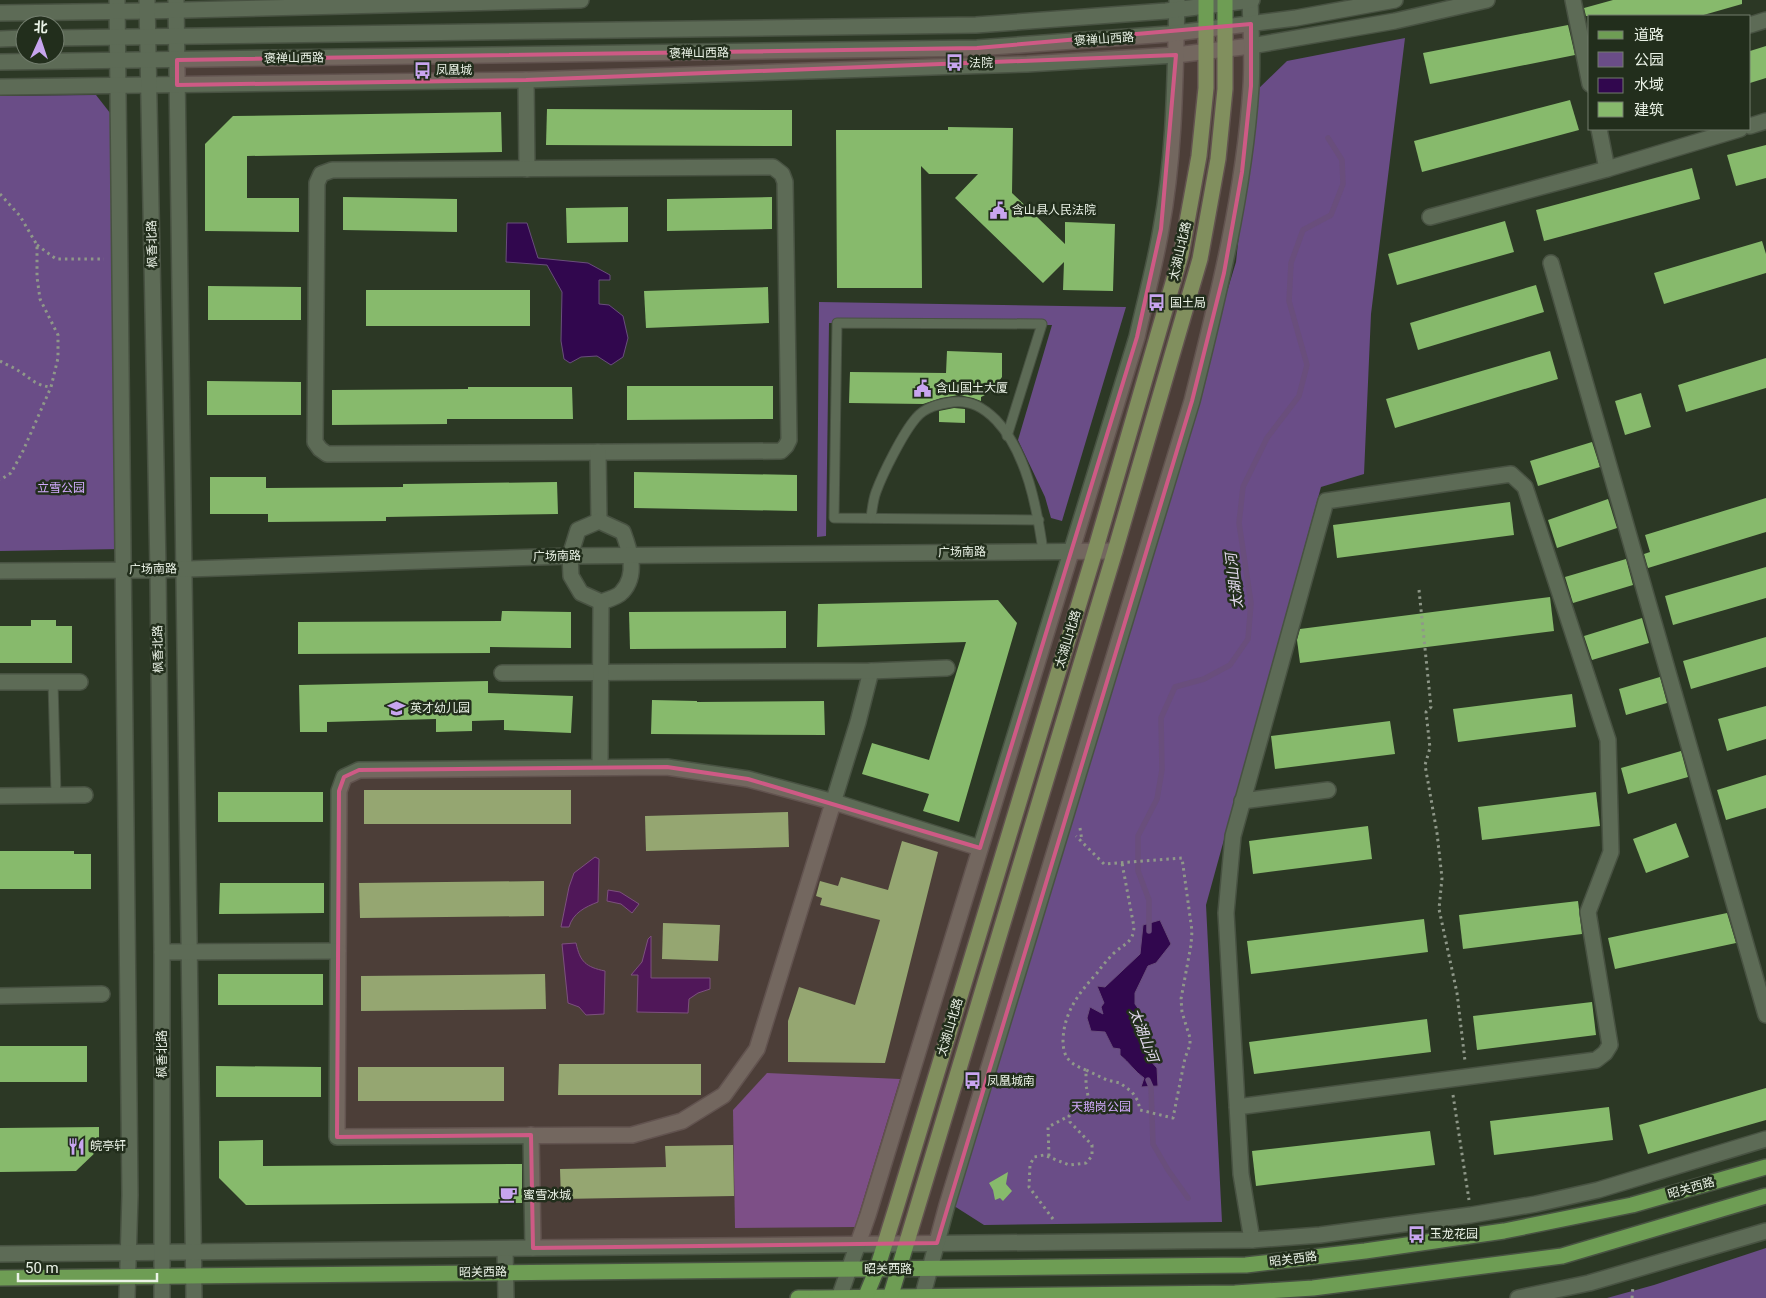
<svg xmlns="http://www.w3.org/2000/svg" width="1766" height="1298" font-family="Roboto,'Noto Sans SC',sans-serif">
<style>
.green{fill:#6a4d87}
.water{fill:#31074e;stroke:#694e7c}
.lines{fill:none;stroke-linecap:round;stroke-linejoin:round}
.stream{stroke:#694e7c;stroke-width:5.5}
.building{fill:#87ba6c}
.lane-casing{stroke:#485242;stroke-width:11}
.street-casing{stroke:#485242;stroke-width:18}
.secondary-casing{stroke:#485242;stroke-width:18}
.primary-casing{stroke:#485242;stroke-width:18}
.path{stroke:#8f9889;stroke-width:3;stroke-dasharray:2.5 4;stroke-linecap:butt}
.lane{stroke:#5d6b56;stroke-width:9}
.street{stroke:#5d6b56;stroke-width:15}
.secondary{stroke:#5d6b56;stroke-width:15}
.primary{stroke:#6e9d54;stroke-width:15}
.marked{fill:#ce5a85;fill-opacity:0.2;stroke:#ce5a85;stroke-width:4;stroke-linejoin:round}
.labels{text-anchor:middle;stroke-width:5;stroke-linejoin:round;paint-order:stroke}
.street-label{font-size:12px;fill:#ebf3e7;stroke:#222e1c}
.poi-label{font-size:12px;fill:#ebf3e7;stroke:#222e1c;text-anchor:start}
.park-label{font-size:12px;fill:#d2abfd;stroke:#222e1c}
.water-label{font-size:14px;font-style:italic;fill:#e5dbf0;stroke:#222e1c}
</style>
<rect width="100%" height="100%" fill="#2c3825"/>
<!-- green -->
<g class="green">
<path d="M 1405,38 L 1371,314 L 1364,474 L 1321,487 L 1206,905 L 1222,1222 L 984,1225 L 951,1204 L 1236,262 L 1254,93 L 1287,61 Z"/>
<path d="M 96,95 L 114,118 L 123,549 L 0,551 L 0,96 Z"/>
<path d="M 819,302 L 1126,307 L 1062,521 L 1051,518 L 1045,497 L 1018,440 L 1052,325 L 829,323 L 826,536 L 817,537 Z"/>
<path d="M 767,1073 L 900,1079 L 855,1227 L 735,1228 L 733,1110 Z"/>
<path d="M 1766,1248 L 1766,1298 L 1607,1298 L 1654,1285 Z"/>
</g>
<!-- water -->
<g class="water">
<path d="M 507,223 L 527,223 L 538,258 L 588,263 L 610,275 L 610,280 L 599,280 L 599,304 L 609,305 L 623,316 L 628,338 L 623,357 L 611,365 L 597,356 L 581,357 L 570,363 L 564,359 L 561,341 L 562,292 L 547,265 L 506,262 Z"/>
<path d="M 595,857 L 599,859 L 598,902 C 585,907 573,913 569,927 L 561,927 L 569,887 L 574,873 Z"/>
<path d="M 608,890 L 620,892 L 639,904 L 632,913 L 621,904 L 607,901 Z"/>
<path d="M 1160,920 L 1171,944 L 1156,963 L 1148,966 L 1135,993 L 1135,1004 L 1140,1011 L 1138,1018 L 1152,1052 L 1148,1058 L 1157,1068 L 1158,1086 L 1141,1087 L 1144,1078 C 1135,1072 1129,1062 1120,1055 L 1120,1049 L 1113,1048 L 1105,1032 L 1091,1031 L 1087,1018 L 1090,1007 L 1103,1014 L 1101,1007 L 1104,1003 L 1097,986 L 1105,987 L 1140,954 L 1143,925 Z"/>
<path d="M 651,936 L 651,978 L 710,978 L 710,989 L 698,993 L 689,999 L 688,1013 L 637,1012 L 638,975 L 631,975 L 642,962 L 648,939 Z"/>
<path d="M 576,943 C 580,962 586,967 605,971 L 604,1014 L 586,1015 L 579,1007 L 568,1003 L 562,944 Z"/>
</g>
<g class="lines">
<!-- stream -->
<g class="stream">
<path d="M 1149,931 L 1149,900 L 1138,871 L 1138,836 L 1157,799 L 1162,770 L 1161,718 L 1175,687 L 1204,679 L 1230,665 L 1248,639 L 1251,603 L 1239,523 L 1243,487 L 1267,438 L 1299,396 L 1307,365 L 1289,301 L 1291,263 L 1303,230 L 1331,215 L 1343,184 L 1342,160 L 1328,138"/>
<path d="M 1148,1080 L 1151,1087 L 1153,1144 L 1168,1170 L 1188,1198"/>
</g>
</g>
<!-- building -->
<g class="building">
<path d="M 1613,0 L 1742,0 L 1742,4 L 1700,16 L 1586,16 L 1584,8 Z"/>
<path d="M 1568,25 L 1575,55 L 1430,84 L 1423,53 Z"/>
<path d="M 1766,46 L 1766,78 L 1750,83 L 1750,51 Z"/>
<path d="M 1570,100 L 1579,130 L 1422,172 L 1414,141 Z"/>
<path d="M 547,109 L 792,110 L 792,146 L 546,145 Z"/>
<path d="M 501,112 L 502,152 L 247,156 L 247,198 L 299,198 L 299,232 L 205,231 L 205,144 L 233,116 Z"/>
<path d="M 948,127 L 1013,128 L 1012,193 L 1065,244 L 1065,222 L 1115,224 L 1113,291 L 1063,290 L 1064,262 L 1043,283 L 955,198 L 978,174 L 929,174 L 921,166 L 922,288 L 837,288 L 836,130 L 948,130 Z"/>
<path d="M 1766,145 L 1766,178 L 1736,186 L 1727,155 Z"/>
<path d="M 1692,168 L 1700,199 L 1544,241 L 1536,210 Z"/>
<path d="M 343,197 L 457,199 L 457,232 L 343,230 Z"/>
<path d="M 772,197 L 772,229 L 667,231 L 667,199 Z"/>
<path d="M 628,207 L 628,242 L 567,243 L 566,208 Z"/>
<path d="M 1505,221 L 1514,252 L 1397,285 L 1388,254 Z"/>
<path d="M 1762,241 L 1766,254 L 1766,273 L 1664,304 L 1654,273 Z"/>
<path d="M 1536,285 L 1544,312 L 1418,350 L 1410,323 Z"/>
<path d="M 208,286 L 301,287 L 301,320 L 208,320 Z"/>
<path d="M 768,287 L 769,323 L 646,328 L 644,291 Z"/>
<rect x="366" y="290" width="164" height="36"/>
<path d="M 947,351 L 1002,353 L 1002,377 L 991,392 L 981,397 L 981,401 L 973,398 L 959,395 L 941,398 L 923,404 L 849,403 L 850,372 L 946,373 Z"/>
<path d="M 1550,351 L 1558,379 L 1395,428 L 1386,399 Z"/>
<path d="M 1766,358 L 1766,388 L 1686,412 L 1678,385 Z"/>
<path d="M 207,381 L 301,382 L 301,415 L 207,415 Z"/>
<path d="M 627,386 L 773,386 L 773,419 L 627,420 Z"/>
<path d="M 468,387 L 572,387 L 573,419 L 447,419 L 447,424 L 332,425 L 332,390 L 468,389 Z"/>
<path d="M 1641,393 L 1651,427 L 1625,435 L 1615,401 Z"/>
<path d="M 954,408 L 965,409 L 965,423 L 939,422 L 939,411 Z"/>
<path d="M 1592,442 L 1600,467 L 1538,486 L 1530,461 Z"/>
<path d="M 634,472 L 797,475 L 797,511 L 634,508 Z"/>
<path d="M 210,477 L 266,477 L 266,488 L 403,487 L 403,484 L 557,482 L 558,514 L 386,517 L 386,521 L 268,522 L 268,514 L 210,514 Z"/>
<path d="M 1766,498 L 1766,532 L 1648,568 L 1644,554 L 1650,552 L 1645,535 Z"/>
<path d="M 1608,499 L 1617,528 L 1557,548 L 1548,520 Z"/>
<path d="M 1510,502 L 1514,535 L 1337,558 L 1333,525 Z"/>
<path d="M 1626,559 L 1633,585 L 1573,603 L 1565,577 Z"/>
<path d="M 1766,567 L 1766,598 L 1673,625 L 1665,596 Z"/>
<path d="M 1550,597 L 1554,631 L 1300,663 L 1297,640 L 1300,629 Z"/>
<path d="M 998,600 L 1017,623 L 959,822 L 923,811 L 929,794 L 862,774 L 872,743 L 929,760 L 966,642 L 817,647 L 818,604 Z"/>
<path d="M 502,611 L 571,612 L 571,648 L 490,647 L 490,653 L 298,654 L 298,622 L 501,621 Z"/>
<path d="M 786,611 L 786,648 L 630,649 L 629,612 Z"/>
<path d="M 1642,618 L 1649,643 L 1592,660 L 1584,636 Z"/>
<path d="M 31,620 L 56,620 L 56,626 L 72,626 L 72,663 L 0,663 L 0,626 L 31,626 Z"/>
<path d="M 1766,637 L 1766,667 L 1691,689 L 1683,661 Z"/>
<path d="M 1660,677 L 1667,703 L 1626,715 L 1619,689 Z"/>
<path d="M 488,681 L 488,693 L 573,696 L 571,733 L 504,730 L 504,720 L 472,721 L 472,731 L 436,732 L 436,719 L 327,722 L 327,732 L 300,732 L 299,685 Z"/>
<path d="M 1572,694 L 1576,727 L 1458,742 L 1453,709 Z"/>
<path d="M 652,700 L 697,701 L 697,702 L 824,701 L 825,735 L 651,734 Z"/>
<path d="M 1766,706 L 1766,739 L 1727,751 L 1718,719 Z"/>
<path d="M 1390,721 L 1395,754 L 1275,769 L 1271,736 Z"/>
<path d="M 1681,751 L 1688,777 L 1628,794 L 1621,768 Z"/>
<path d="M 1766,775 L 1766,808 L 1726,820 L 1717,790 Z"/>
<rect x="364" y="790" width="207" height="34"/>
<rect x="218" y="792" width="105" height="30"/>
<path d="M 1596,792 L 1600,826 L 1482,840 L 1478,807 Z"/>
<path d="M 788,812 L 789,847 L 646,851 L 645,816 Z"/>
<path d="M 1676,823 L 1689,857 L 1646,873 L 1633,839 Z"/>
<path d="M 1368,826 L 1372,859 L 1253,874 L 1249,841 Z"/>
<path d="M 902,841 L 938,852 L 885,1063 L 788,1062 L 788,1021 L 799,987 L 855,1005 L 880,920 L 820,905 L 822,898 L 816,896 L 820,881 L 838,886 L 841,877 L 888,890 Z"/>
<path d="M 0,851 L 74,851 L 74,854 L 91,854 L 91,889 L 0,889 Z"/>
<path d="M 544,881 L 544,916 L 360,918 L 359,883 Z"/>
<path d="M 220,883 L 324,883 L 324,913 L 219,914 Z"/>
<path d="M 1578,901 L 1582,934 L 1463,949 L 1459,915 Z"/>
<path d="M 1727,913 L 1736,943 L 1615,969 L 1608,938 Z"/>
<path d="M 1424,919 L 1428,952 L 1251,974 L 1247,941 Z"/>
<path d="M 663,923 L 720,925 L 718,961 L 662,959 Z"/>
<rect x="218" y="974" width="105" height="31"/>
<path d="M 545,974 L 546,1009 L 361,1011 L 361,976 Z"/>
<path d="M 1592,1002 L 1596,1035 L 1477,1050 L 1473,1016 Z"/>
<path d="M 1427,1019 L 1431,1052 L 1254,1074 L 1249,1042 Z"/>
<rect x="0" y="1046" width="87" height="36"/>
<path d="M 559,1064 L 701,1064 L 701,1095 L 558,1095 Z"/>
<path d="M 216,1066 L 321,1067 L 321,1097 L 216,1097 Z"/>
<rect x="358" y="1067" width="146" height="34"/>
<path d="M 1766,1088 L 1766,1120 L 1648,1154 L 1639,1125 Z"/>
<path d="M 1609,1107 L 1613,1140 L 1494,1155 L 1490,1121 Z"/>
<path d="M 99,1127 L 99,1149 L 76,1171 L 0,1172 L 0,1128 Z"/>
<path d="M 1430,1131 L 1435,1165 L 1256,1186 L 1252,1151 Z"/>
<path d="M 263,1140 L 263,1166 L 522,1164 L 522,1203 L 246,1205 L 219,1178 L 219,1141 Z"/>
<path d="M 733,1145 L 734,1196 L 561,1199 L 560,1169 L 666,1167 L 665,1146 Z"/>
<path d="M 1008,1172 L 1006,1184 L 1012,1191 L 1003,1201 L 1000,1198 L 995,1200 L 993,1190 L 989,1183 Z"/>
</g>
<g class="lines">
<defs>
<g id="lane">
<path d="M 1007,436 L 1042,324 L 837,323 L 834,518 L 1039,520"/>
<path d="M 871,518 C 872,510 873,500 876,492 C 883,473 903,433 916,418 C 925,407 939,404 953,402 C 971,400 984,408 996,420 C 1027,453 1037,508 1043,551"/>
<path d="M 53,682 L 56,795"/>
</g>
<g id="street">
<path d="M 117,0 L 130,1195 L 127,1298"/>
<path d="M 176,0 L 194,1298"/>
<path d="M 1573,0 L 1590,84"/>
<path d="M 0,13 L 147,11 L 581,0"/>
<path d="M 1750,25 L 1766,20"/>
<path d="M 526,80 L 527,169"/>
<path d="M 0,87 L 526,80 L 1027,64 L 1176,55 L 1251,46 L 1395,21 L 1487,0"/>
<path d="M 1750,126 L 1766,121"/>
<path d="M 1599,129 L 1607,169"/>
<path d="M 773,167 L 782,174 L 785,182 L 789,440 L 786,446 L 781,451 L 327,454 L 320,449 L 315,442 L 317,183 L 321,174 L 332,170 Z"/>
<path d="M 1430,217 L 1607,169 L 1740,129"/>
<path d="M 1551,263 L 1766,1015"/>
<path d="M 598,452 L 599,521"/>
<path d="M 599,521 L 623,532 C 630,551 638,575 622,592 C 618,597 607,600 601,602 L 581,593 L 571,576 L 570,556 L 578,530 Z"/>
<path d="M 871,671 L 858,722 L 757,1049 L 724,1095 L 682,1121 L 632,1135 L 337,1137 L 339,791 L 344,777 L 359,770 L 667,767 L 748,779 L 834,802 L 980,848"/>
<path d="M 502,673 L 871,671 L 947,668"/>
<path d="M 0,682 L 80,682"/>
<path d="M 600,767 L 601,602"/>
<path d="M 0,796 L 85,795"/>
<path d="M 1242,801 L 1328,790"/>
<path d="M 162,952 L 338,951"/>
<path d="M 0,996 L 102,994"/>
<path d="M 1237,1107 L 1596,1060 L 1605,1053 L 1610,1045 L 1588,912 L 1611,852 L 1608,740 L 1525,487 L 1511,474 L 1326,501 L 1233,836 L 1226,913 L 1241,1174 L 1252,1240"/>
<path d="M 531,1135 L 533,1248"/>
<path d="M 505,1249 L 506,1298"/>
<path d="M 0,1254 L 1252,1240 L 1320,1235 L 1471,1215 L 1536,1204 L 1598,1190 L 1766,1139"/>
<path d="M 839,1298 L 868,1215 L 1137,337 C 1145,301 1155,265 1161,229 C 1175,154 1175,76 1177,0"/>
<path d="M 922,1298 L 947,1205 L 1192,401 C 1218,297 1244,194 1251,87 C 1253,59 1251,29 1250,0"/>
<path d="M 1518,1298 L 1589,1283 L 1766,1231"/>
</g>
<g id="secondary">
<path d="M 147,0 L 158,570 L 162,952 L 162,1298"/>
<path d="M 55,38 L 976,25 L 1166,11 L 1252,0"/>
<path d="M 0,39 L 25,38"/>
<path d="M 0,62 L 977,48 L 1168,34 L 1296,18 L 1395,0"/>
<path d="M 0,571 L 158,570 L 570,556 L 1115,551"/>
</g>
<g id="primary">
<path d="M 0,1278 L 1246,1265 L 1365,1251 L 1504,1231 L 1632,1205 L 1766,1167"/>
<path d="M 798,1298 L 814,1298"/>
<path d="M 816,1298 L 1235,1293 L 1313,1288 L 1562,1256 L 1766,1196"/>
<path d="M 865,1298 L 877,1269 L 896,1208 L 1095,551 L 1181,255 L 1199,156 L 1206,88 L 1206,0"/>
<path d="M 890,1298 L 1115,551 L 1200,259 L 1218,159 L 1225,89 L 1225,0"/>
</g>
</defs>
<!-- lane casing -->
<use href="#lane" class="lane-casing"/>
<!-- street casing -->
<use href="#street" class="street-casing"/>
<!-- secondary casing -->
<use href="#secondary" class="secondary-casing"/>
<!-- primary casing -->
<use href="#primary" class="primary-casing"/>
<!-- path -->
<g class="path">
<path d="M 0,194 L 20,216 L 37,245 L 37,277 L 40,299 L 58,335 L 58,358 L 51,387 L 23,451 L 11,473 L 0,480"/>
<path d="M 37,245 L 56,259 L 104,259"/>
<path d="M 0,361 C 7,365 15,368 22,373 C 32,380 38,386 51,387"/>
<path d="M 1419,590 L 1431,707 L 1426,712 L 1430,748 L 1425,765 L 1437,833 L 1442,878 L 1439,909 L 1457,993 L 1465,1061 L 1464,1061"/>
<path d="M 1080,828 L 1082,841"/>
<path d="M 1086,1070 C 1070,1064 1063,1058 1063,1040 C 1064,1012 1079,993 1097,973 C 1102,966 1108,959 1114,953 C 1125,943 1133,943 1134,927 L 1122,863"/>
<path d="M 1453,1095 L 1469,1200"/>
<path d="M 1049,1156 L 1048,1127 L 1069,1116"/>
<path d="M 1053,1219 L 1029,1187 L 1030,1165 L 1034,1157 L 1044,1155 L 1069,1165 L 1086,1163 L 1092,1156 L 1092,1145 L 1070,1122 L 1069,1116 L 1073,1108 L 1090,1107 L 1086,1085 L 1086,1070 L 1107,1080 L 1120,1083 L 1132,1092 L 1138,1101 L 1140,1110 L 1173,1118 L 1185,1058 L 1190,1045 L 1190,1038 L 1182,1012 L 1181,999 L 1191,945 L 1192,931 L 1182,858 L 1104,864 L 1076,836"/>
<path d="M 1632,1298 L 1633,1286"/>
</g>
<!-- lane -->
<use href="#lane" class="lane"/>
<!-- street -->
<use href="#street" class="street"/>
<!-- secondary -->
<use href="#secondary" class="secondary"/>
<!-- primary -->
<use href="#primary" class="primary"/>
</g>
<!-- marked area -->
<path class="marked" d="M 1251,24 L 1251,86 L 1242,172 L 1224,273 L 1192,401 L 937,1243 L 533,1248 L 531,1135 L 337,1137 L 339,791 L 344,777 L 359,770 L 667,767 L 748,779 L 980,848 L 1137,337 L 1161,229 L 1176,55 L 526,80 L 177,85 L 177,60 L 977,48 Z"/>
<!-- icons -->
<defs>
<symbol id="bus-bare" viewBox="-9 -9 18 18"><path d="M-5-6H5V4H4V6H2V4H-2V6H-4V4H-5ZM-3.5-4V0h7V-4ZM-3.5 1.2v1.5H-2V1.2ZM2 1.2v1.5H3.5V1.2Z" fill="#c8a5ef" stroke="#222e1c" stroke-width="2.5" paint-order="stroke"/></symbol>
<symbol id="civic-bare" viewBox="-9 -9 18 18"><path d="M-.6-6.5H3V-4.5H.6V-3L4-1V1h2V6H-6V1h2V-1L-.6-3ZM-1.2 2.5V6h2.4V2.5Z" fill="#c8a5ef" stroke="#222e1c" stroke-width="2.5" paint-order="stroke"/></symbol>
<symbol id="school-bare" viewBox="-9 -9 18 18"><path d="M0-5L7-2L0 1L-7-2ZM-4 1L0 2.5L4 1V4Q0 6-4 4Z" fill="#c8a5ef" stroke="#222e1c" stroke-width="2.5" paint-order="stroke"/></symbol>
<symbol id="restaurant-bare" viewBox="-9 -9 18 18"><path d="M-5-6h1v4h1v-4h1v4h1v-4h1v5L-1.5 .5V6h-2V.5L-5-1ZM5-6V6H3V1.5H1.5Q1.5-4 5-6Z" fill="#c8a5ef" stroke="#222e1c" stroke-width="2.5" paint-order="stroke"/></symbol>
<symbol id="cafe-bare" viewBox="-9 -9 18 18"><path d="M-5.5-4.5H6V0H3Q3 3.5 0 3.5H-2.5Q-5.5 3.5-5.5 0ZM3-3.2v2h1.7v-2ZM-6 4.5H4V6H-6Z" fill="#c8a5ef" stroke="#222e1c" stroke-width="2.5" paint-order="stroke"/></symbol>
</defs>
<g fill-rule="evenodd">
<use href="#bus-bare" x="942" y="50" width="25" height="25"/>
<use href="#bus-bare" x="410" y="58" width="25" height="25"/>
<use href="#civic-bare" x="986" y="198" width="25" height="25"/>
<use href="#bus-bare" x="1144" y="290" width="25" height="25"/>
<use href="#civic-bare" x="910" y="376" width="25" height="25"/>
<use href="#school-bare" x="384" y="696" width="25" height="25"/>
<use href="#bus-bare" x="960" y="1068" width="25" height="25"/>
<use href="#restaurant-bare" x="64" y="1134" width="25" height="25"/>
<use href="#cafe-bare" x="496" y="1182" width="25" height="25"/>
<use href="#bus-bare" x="1404" y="1222" width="25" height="25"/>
</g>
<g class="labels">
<!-- street labels -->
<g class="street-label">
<text transform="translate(1104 39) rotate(-4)" y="4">褒禅山西路</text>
<text transform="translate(699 53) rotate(-1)" y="4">褒禅山西路</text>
<text transform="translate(294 58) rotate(-1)" y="4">褒禅山西路</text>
<text transform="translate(152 244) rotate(-91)" y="4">枫香北路</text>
<text transform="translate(1180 251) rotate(-77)" y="4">太湖山北路</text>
<text transform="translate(962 552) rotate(-1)" y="4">广场南路</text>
<text transform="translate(557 556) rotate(-1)" y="4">广场南路</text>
<text transform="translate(153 569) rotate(-1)" y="4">广场南路</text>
<text transform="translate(1068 639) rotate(-73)" y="4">太湖山北路</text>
<text transform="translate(158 649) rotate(-91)" y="4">枫香北路</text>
<text transform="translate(950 1027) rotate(-73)" y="4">太湖山北路</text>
<text transform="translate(162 1054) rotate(-90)" y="4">枫香北路</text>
<text transform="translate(1691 1188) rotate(-16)" y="4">昭关西路</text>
<text transform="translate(1293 1259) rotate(-7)" y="4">昭关西路</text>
<text x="888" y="1273">昭关西路</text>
<text transform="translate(483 1272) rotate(-1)" y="4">昭关西路</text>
</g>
<!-- poi labels -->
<g class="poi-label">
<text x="969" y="67">法院</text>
<text x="436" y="74">凤凰城</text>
<text x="1012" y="214">含山县人民法院</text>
<text x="1170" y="307">国土局</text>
<text x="936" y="392">含山国土大厦</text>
<text x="410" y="712">英才幼儿园</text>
<text x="987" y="1085">凤凰城南</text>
<text x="90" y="1150">皖亭轩</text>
<text x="523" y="1199">蜜雪冰城</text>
<text x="1430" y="1238">玉龙花园</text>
</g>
<!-- park labels -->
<g class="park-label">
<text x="61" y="492">立雪公园</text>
<text x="1101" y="1111">天鹅岗公园</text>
</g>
<!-- water labels -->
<g class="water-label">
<text transform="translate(1234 581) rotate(-97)" y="5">太湖山河</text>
<text transform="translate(1144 1035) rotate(69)" y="5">太湖山河</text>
</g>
</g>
<!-- legend -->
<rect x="1588" y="15" width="162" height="115" fill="#222e1c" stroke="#727d6d"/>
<rect x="1598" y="31" width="25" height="8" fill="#6e9d54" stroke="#727d6d"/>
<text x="1634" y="40" font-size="15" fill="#ebf3e7">道路</text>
<rect x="1598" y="52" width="25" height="15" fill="#6a4d87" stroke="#727d6d"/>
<text x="1634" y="65" font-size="15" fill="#ebf3e7">公园</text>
<rect x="1598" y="78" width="25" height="15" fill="#31074e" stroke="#727d6d"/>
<text x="1634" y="90" font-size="15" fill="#ebf3e7">水域</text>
<rect x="1598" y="102" width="25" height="15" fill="#87ba6c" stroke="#727d6d"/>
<text x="1634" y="115" font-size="15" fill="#ebf3e7">建筑</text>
<!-- north arrow -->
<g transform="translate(40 40) rotate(3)"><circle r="24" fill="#222e1c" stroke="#727d6d"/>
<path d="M0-4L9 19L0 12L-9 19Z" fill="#c8a5ef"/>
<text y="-8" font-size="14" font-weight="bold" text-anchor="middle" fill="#ebf3e7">北</text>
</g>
<!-- scale -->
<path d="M18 1273v8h139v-8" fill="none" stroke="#ebf3e7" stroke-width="2.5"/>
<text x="25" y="1273" font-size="15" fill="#ebf3e7" stroke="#222e1c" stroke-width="4" paint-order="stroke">50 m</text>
</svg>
